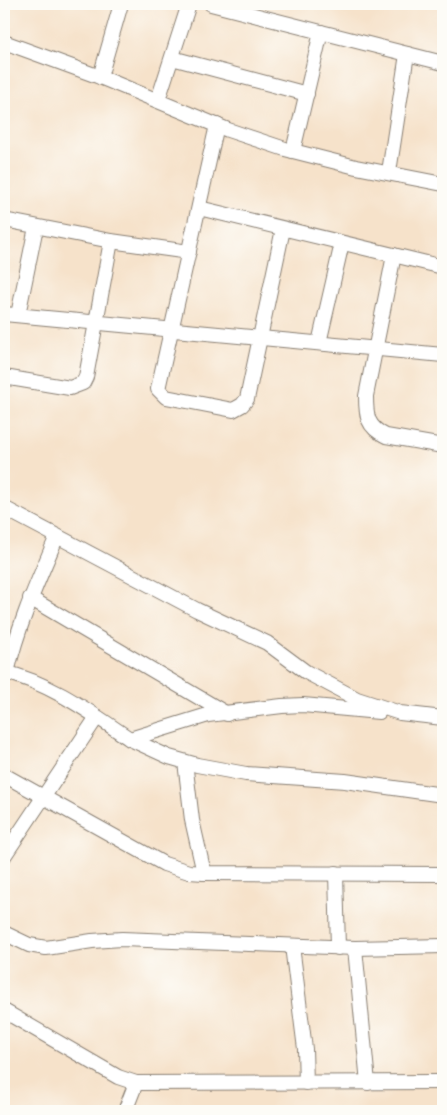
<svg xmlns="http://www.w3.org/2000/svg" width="447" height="1115" font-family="Vollkorn,serif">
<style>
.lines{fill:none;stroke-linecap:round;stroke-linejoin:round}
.street-casing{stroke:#897f73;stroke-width:16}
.street{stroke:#fff;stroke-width:14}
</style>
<rect width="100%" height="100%" fill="#fdfcf7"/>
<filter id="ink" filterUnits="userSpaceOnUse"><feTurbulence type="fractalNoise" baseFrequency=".02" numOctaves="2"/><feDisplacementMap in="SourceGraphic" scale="10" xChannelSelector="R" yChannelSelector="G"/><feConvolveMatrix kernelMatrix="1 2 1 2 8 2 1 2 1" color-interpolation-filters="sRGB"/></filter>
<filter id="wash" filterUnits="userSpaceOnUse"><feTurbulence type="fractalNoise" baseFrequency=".0096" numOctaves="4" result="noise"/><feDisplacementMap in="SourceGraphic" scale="20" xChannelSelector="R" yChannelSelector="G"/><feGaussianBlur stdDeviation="1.12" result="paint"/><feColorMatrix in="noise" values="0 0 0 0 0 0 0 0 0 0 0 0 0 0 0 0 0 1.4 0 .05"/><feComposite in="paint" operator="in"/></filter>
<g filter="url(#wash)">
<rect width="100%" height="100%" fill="#f6e2ca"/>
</g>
<g filter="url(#ink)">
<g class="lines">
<defs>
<g id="street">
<path d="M 211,4 L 443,63"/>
<path d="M 4,42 L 100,77 L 228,130 L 285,149 L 356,167 L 443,184"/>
<path d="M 172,58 L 307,94"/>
<path d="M 100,77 L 121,4"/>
<path d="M 158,100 L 189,4"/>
<path d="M 217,125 L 158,389 L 166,397 L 233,410 L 242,405 L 247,399 L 283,229"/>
<path d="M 293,151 L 321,32"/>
<path d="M 389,172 L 407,54"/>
<path d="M 199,208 L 443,267"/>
<path d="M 4,220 L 111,241 L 189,252"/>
<path d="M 394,255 L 366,396 C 366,416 367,427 386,436 L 443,446"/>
<path d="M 4,314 L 443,355"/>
<path d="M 18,315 L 36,227"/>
<path d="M 319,343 L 342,243"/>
<path d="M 4,377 L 70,388 L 83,383 L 86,377 L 111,241"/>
<path d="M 4,508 L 197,610 L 267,643 L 306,672 L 357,699 L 400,713 L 443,718"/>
<path d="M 30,598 L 227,714"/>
<path d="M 4,672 C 51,683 91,713 130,739 L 208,715 L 282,706 L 303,705 L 379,712"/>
<path d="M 7,673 C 18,625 38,581 57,536"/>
<path d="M 130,739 L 169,757 L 197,765 L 246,774 L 345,781 L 443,795"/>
<path d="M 185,762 L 192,820 L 204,873"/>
<path d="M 4,775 L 164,864 L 189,872 L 204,873 L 443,874"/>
<path d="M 4,856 L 97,717"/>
<path d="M 336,873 L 338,948"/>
<path d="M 4,933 L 29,945 L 46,948 L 92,941 L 122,939 L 355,948 L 443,946"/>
<path d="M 292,946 L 305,1049 L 306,1083"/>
<path d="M 355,948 L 368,1083"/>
<path d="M 4,1011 L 118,1077 L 136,1083 L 443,1082"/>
<path d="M 125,1111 L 136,1083"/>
</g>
</defs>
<!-- street casing -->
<use href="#street" class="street-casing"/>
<!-- street -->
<use href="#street" class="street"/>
</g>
</g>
<!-- margin -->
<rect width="447" height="1115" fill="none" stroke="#fdfcf7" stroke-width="20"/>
</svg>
